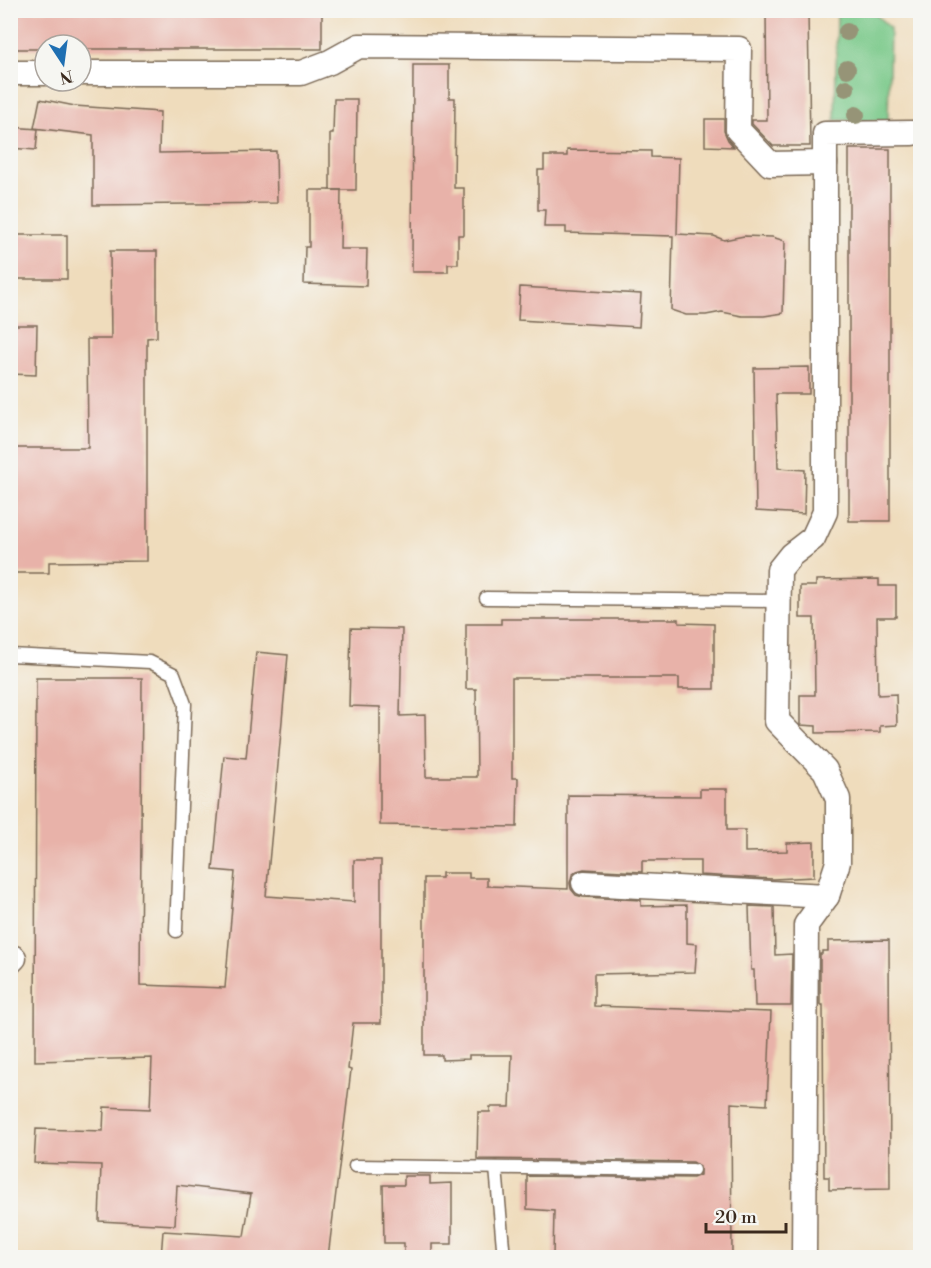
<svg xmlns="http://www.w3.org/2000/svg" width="931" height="1268" font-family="'Libre Bodoni',serif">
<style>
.green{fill:#7ac98a;stroke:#5a7a54;stroke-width:1.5}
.building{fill:#e8b2a9}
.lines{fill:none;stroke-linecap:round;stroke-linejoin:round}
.service-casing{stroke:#7a6855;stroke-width:15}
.minor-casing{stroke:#7a6855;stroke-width:27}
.service{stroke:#fff;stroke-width:12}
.minor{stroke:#fff;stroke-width:24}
.tree{fill:#969477}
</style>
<rect width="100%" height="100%" fill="#f6f6f2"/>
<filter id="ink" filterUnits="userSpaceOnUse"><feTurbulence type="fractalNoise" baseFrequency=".0167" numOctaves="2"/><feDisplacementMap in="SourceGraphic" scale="12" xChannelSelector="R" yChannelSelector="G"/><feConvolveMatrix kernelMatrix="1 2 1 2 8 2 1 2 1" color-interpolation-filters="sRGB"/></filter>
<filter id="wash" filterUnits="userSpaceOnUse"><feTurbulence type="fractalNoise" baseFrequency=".008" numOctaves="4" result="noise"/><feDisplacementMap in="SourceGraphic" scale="24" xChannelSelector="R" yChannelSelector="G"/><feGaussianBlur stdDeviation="1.35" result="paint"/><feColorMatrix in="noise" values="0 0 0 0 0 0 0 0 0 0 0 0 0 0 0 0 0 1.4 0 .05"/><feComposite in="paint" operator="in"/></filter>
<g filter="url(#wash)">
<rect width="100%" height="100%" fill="#efdcbc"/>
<!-- green -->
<path class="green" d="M 837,11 L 872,11 L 890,28 L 888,121 L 835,120 Z"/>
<g id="blocks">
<!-- building -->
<g class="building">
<path d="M 322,10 L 322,49 L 81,49 L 81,45 L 45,45 L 45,49 L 10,49 L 10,11 Z"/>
<path d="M 766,10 L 808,10 L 810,146 L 773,146 L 752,124 L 752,120 L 767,120 Z"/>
<path d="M 413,65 L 449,65 L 449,98 L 455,98 L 454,188 L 464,188 L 464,235 L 458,235 L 458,264 L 448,264 L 448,272 L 412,272 Z"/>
<path d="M 40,99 L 75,106 L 160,112 L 159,153 L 276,151 L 277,203 L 93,205 L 93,135 L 34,128 Z"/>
<path d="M 334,99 L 357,99 L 356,190 L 330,190 L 330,134 L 333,134 Z"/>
<path d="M 705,119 L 724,119 L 724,131 L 728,140 L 734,147 L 705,146 Z"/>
<path d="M 10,127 L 38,129 L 36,150 L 10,148 Z"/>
<rect x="849" y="149" width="41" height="372"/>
<path d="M 567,150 L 651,151 L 651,157 L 679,158 L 677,234 L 714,236 L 724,240 L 744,236 L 772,237 L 785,241 L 783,313 L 764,316 L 742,316 L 722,312 L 706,315 L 686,315 L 671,310 L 673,236 L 566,233 L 566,227 L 544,227 L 545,210 L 538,210 L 538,170 L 544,170 L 544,156 L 567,156 Z"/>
<path d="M 309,190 L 341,190 L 340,249 L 367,249 L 366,286 L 304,284 L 305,247 L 309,247 Z"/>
<rect x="10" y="235" width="57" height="44"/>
<path d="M 110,251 L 157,251 L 157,337 L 147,338 L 147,561 L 49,562 L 49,573 L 10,573 L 10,448 L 88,448 L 87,339 L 111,339 Z"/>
<path d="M 520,287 L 641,294 L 639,327 L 518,320 Z"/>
<path d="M 10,325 L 37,325 L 36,375 L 10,374 Z"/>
<path d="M 809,367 L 809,394 L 776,394 L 778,468 L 805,470 L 804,514 L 756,511 L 754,368 Z"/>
<path d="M 879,579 L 879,586 L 896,586 L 896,617 L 877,617 L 878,695 L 896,694 L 897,725 L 880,726 L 880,732 L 816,733 L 816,726 L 800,725 L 800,695 L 815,695 L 814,618 L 800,618 L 800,586 L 816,586 L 816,580 Z"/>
<path d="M 501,619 L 679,619 L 679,623 L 714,624 L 714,689 L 679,689 L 679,678 L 512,678 L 512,778 L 518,778 L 517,827 L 380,825 L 380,707 L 349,706 L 351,628 L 402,629 L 400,716 L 425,715 L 426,777 L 477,777 L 476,689 L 466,689 L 466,624 L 501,624 Z"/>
<path d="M 256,652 L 288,655 L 266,896 L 354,902 L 354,860 L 381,860 L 381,1023 L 353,1023 L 348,1069 L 351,1070 L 328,1257 L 161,1257 L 163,1231 L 244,1236 L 251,1194 L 177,1185 L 175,1225 L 99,1221 L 101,1165 L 34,1163 L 36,1129 L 103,1131 L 104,1107 L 150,1109 L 152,1058 L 35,1061 L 36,678 L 142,678 L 140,985 L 225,988 L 235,872 L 213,870 L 224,756 L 246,758 Z"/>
<path d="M 700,789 L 727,789 L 727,830 L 745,830 L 745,852 L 787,851 L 787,843 L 814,842 L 814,877 L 773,879 L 700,875 L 700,861 L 642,861 L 642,872 L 584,869 L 577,871 L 572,875 L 570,883 L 571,889 L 576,895 L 583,897 L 641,900 L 641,906 L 687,905 L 687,943 L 697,944 L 695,972 L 594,974 L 594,1006 L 771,1012 L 767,1105 L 731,1103 L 732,1257 L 638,1254 L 638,1257 L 553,1257 L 554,1211 L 527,1209 L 527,1176 L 693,1178 L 700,1175 L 700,1167 L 693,1162 L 477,1159 L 478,1112 L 490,1112 L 490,1107 L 510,1107 L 512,1055 L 469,1055 L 469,1059 L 442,1060 L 442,1055 L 424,1055 L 424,878 L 442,878 L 442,873 L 469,873 L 469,878 L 487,878 L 487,886 L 568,889 L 568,795 L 700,796 Z"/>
<path d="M 749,906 L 774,907 L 775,955 L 792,954 L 791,1006 L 755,1006 L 754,970 L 751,970 Z"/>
<path d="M 889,940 L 890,1189 L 829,1190 L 829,1177 L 824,1177 L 823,1005 L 820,1005 L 820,954 L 822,954 L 822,951 L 828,951 L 828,941 Z"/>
<path d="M 404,1176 L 430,1176 L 430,1184 L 452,1183 L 452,1244 L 432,1244 L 432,1254 L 404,1254 L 404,1243 L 384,1243 L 383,1185 L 404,1185 Z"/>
</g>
</g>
</g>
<g filter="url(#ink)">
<use href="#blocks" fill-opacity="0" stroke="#7a6855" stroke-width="1.5"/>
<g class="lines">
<defs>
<g id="service">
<path d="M 486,598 L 778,601"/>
<path d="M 10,655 L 150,662 L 174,674 L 185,704 L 176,931"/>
<path d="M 355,1166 L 693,1170"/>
<path d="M 496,1168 L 504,1258"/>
</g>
<g id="minor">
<path d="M 10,73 L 45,73"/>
<path d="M 81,73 L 301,73 L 330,62 L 359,46 L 739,49 L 738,130 L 770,164 L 825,163 L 825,512 L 813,538 L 791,555 L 779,570 L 777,721 L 825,770 L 838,799 L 838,862 L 827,896 L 806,925 L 804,1258"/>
<path d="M 825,163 L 825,134 L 912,133"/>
<path d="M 584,883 L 827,896"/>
<path d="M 10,962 L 14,958"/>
</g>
</defs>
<!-- service casing -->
<use href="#service" class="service-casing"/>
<!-- minor casing -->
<use href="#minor" class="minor-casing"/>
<!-- service -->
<use href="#service" class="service"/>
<!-- minor -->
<use href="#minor" class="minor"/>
</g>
<!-- trees -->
<g class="tree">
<circle cx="847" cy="32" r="9"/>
<circle cx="847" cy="69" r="9"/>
<circle cx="846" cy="88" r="9"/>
<circle cx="856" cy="115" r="9"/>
</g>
</g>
<!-- margin -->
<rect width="931" height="1268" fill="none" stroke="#f6f6f2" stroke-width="36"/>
<!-- north arrow -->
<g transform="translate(63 63) rotate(167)"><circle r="28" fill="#f6f6f2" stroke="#aba49d" stroke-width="1.5"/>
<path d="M0-4.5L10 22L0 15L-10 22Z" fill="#1f6fb2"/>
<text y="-9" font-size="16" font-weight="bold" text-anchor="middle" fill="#3b2a1e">N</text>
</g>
<!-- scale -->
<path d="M706 1223v9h80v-9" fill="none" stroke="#3b2a1e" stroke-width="3"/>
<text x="715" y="1223" font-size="18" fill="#3b2a1e" stroke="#f6f6f2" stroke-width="4.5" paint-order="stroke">20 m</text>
</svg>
